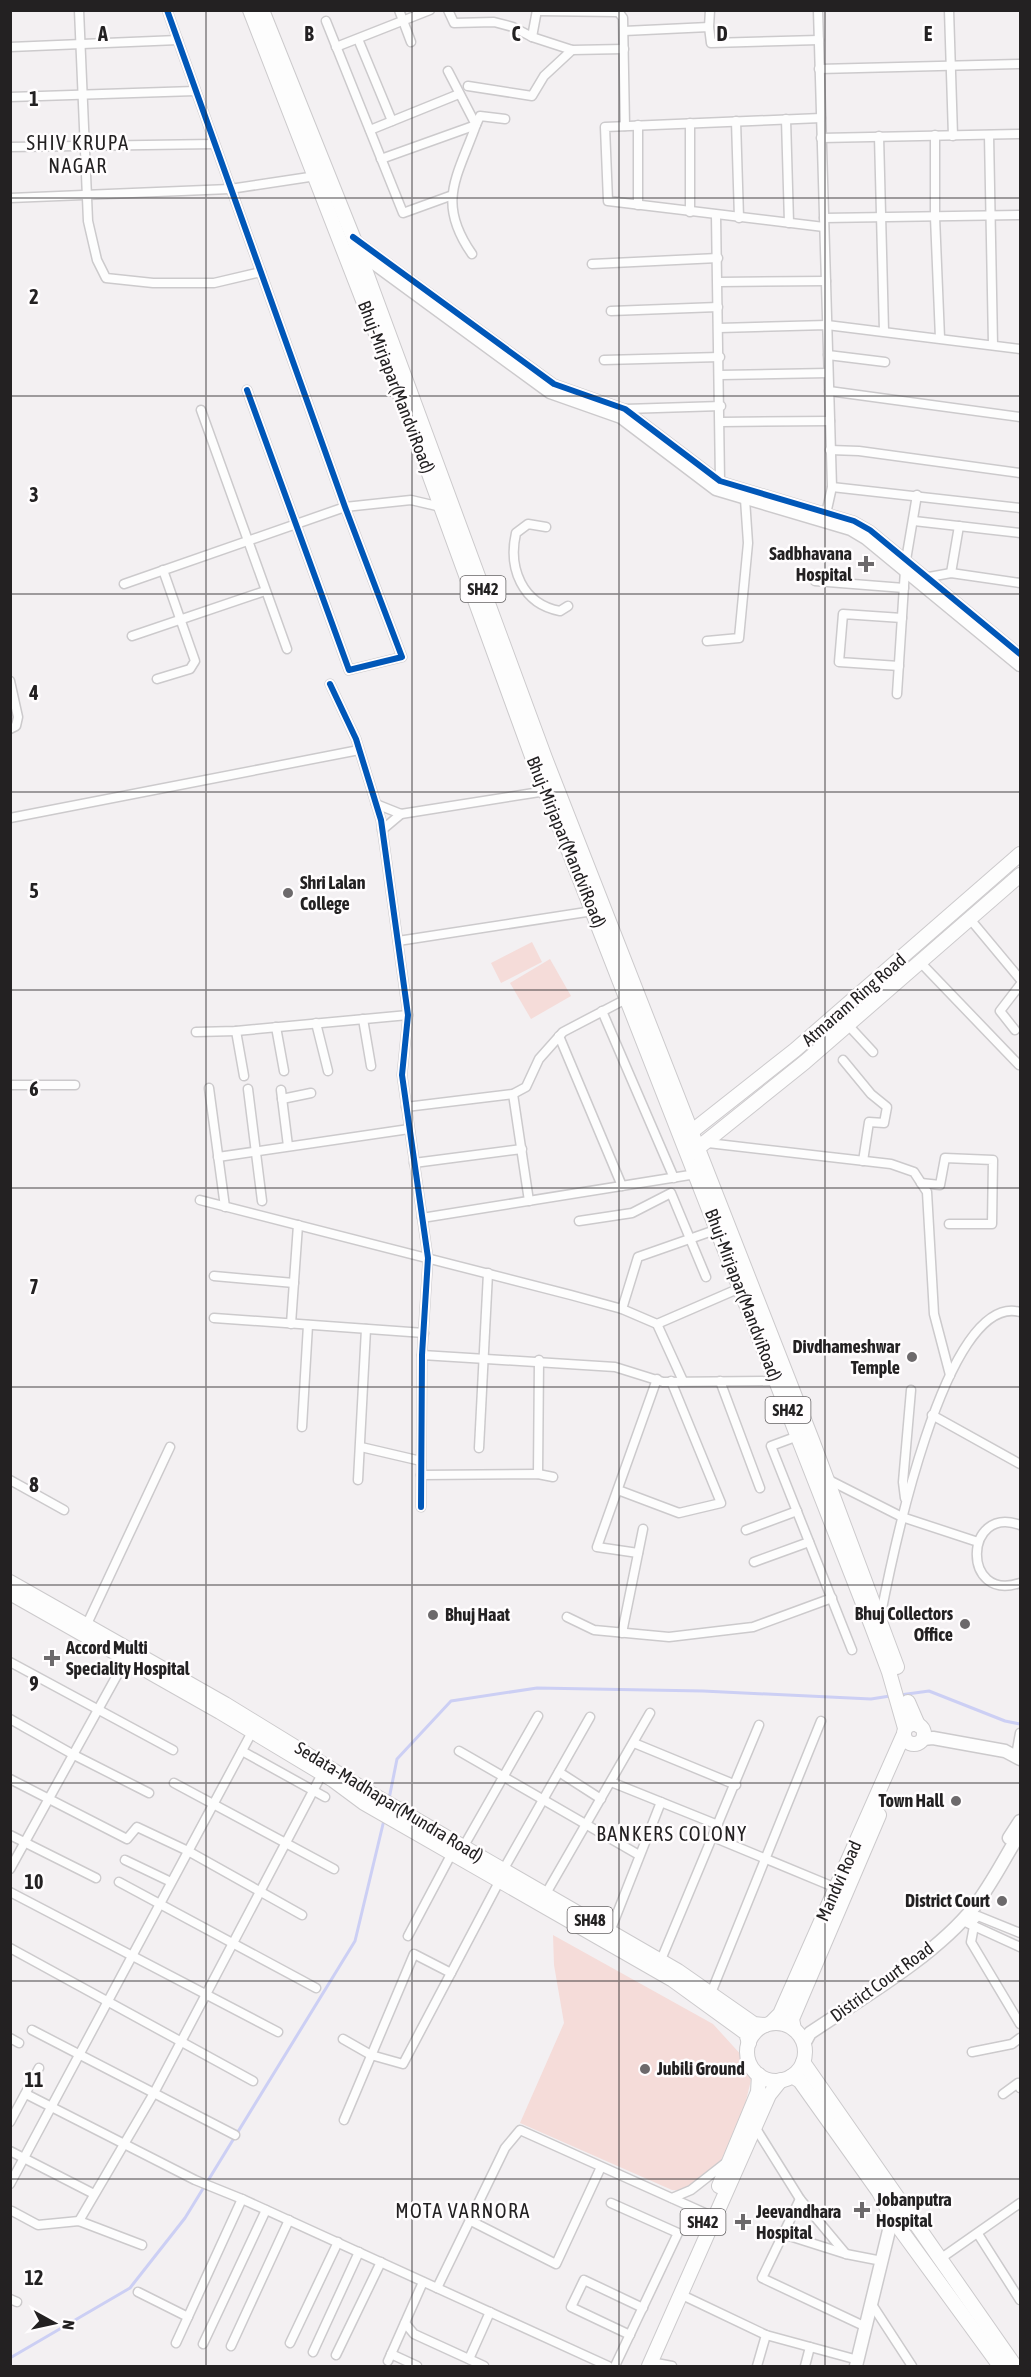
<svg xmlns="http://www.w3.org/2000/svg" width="1031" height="2377" font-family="'Asap Condensed',sans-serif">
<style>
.grass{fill:#f5dcd9}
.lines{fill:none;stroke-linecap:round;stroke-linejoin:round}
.stream{stroke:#cccff4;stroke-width:3}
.street-casing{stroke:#cccacc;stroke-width:11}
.secondary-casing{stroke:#cccacc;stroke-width:15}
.primary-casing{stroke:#cccacc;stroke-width:16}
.street{stroke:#fdfdfd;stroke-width:8}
.secondary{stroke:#fdfdfd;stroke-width:12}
.primary{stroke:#fdfdfd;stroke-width:14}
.cycleway-casing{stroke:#fffdfe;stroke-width:10}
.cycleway{stroke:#0057b8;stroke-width:6}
.grid{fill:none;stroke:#232122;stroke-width:1.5;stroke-opacity:0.55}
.poi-dot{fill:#6c696b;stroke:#fffdfe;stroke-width:2}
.labels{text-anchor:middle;stroke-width:5;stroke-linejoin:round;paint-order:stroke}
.shield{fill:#fffdfe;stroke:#656364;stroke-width:1.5}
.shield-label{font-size:16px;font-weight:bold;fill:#232122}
.street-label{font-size:18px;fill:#232122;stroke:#fffdfe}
.poi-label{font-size:18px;font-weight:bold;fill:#232122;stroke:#fffdfe;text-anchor:start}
.neighbourhood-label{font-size:20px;letter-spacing:1.5px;fill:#232122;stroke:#fffdfe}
.grid-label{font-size:20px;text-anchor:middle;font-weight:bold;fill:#232122;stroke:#fffdfe;stroke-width:5;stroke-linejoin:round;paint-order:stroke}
</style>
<rect width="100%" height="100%" fill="#f3f0f2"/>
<!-- grass -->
<g class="grass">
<path d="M 532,942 L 542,962 L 501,983 L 491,963 Z"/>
<path d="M 550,959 L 571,996 L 531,1019 L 510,983 Z"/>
<path d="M 553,1935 L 713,2024 L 743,2057 L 751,2080 L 741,2121 L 719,2164 L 687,2191 L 672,2190 L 520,2123 L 564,2023 L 554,1965 Z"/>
</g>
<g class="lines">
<!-- stream -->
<g class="stream">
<path d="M 900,1695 L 929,1691 L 1005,1721 L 1020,1724"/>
<path d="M 389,1799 L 397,1759 L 451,1701 L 537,1688 L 703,1691 L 871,1699 L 890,1696"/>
<path d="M 10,2358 L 130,2288 L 185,2218 L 355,1941 L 384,1820"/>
</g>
<defs>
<g id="street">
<path d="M 79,10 L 88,221 L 97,260 L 106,278 L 153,283 L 214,283 L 261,272"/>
<path d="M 167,10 L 345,507 L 402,657 L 349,670 L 247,390"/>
<path d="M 399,10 L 411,42"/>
<path d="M 448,10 L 454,23 L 494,22 L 513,27 L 532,37 L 572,50 L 624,49"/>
<path d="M 617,10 L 623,18 L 625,126"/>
<path d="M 818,10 L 832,487 L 826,514"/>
<path d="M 949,10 L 953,136"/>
<path d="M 537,11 L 617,12"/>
<path d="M 326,21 L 403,213 L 450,196"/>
<path d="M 709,27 L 710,10"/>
<path d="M 624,31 L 709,27 L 711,43 L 819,40"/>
<path d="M 532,37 L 537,10"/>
<path d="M 358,39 L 392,121"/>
<path d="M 10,47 L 178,40"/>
<path d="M 336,47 L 430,10"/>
<path d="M 819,69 L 1020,64"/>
<path d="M 448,71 L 476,125 C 457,178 436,202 472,254"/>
<path d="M 468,86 L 532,96 L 544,76 L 572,50"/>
<path d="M 10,97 L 195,91"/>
<path d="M 821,118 L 605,127 L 608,201 L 824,227"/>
<path d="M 786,119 L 789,223"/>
<path d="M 736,121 L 739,218"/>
<path d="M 638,125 L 638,205"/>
<path d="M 370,130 L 459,94"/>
<path d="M 935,135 L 935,217 L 940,338"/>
<path d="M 989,135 L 993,345"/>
<path d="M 879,136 L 884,331"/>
<path d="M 821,138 L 1020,134"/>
<path d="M 10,147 L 214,144"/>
<path d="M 381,159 L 476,125 L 480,116 L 505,119"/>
<path d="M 10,198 L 230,189 L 316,176"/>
<path d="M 690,212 L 690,123"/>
<path d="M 716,215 L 720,481"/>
<path d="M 824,218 L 1020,215"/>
<path d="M 355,239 L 554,384 L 625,409 L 720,481 L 854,521 L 870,530 L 1020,654"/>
<path d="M 592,264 L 718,258"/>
<path d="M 719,282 L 826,281"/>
<path d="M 611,311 L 718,307"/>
<path d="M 719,328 L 827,325 L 1020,349"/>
<path d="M 828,355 L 885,362"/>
<path d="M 604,360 L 720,357"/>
<path d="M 720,375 L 828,373"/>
<path d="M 829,391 L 1020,417"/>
<path d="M 625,409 L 721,406"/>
<path d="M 201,410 L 287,649"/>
<path d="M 721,422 L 830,421"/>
<path d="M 830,450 L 859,451 L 1020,473"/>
<path d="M 832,487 L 1020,508"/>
<path d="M 914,521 L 1020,533"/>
<path d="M 546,527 L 528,524 L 516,533 C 508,568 522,604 560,611 L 568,606"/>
<path d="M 906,560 L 917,495"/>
<path d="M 951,573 L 959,526"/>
<path d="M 929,577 L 951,573 L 1020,583"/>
<path d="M 815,581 L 904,588"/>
<path d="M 124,584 L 345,507 L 411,500 L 441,507"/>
<path d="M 132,636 L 265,591"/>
<path d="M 707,641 L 739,638 L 748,543 L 745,499"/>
<path d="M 899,666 L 839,662 L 843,614 L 902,618"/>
<path d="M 157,679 L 190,669 L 195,661 L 163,570"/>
<path d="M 10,681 L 18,717 L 16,726 L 10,729"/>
<path d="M 330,684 L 356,739 L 381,820 L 408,1015 L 402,1075 L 428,1258 L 422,1355 L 421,1507"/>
<path d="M 897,694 L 905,570"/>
<path d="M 376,804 L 401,814 L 546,791"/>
<path d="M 10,818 L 359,750"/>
<path d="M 382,830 L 401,814"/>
<path d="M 970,919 L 1020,979"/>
<path d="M 398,941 L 593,911"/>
<path d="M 921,963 L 1019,1065"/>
<path d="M 602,1011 L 674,1178"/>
<path d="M 363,1019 L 371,1066"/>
<path d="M 316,1023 L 328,1071"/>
<path d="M 848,1025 L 873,1052"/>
<path d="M 276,1027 L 284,1071"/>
<path d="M 1015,1030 L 1000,1011 L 1020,985"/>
<path d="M 236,1031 L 244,1076"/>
<path d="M 196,1032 L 236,1031 L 408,1015"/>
<path d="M 559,1036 L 622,1186"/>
<path d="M 843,1060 L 871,1094 L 887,1107 L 884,1123 L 869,1122 L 863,1161"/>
<path d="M 10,1085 L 75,1085"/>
<path d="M 209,1088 L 225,1207"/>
<path d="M 248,1089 L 262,1201"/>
<path d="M 281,1090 L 288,1146"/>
<path d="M 513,1094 L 529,1201"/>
<path d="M 282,1099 L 311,1093"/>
<path d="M 406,1107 L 513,1094 L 526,1087 L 539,1059 L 563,1032 L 628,998"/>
<path d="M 708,1143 L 891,1164 L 914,1172 L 927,1192 L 934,1314 L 950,1375"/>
<path d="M 218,1157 L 409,1129"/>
<path d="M 414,1163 L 522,1149"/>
<path d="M 921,1183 L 940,1185 L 945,1158 L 993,1160 L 992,1224 L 949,1224"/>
<path d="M 200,1200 L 571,1295 L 622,1309 L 657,1324 L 740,1288"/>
<path d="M 422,1218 L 696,1174"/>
<path d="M 579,1221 L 632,1213 L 671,1193 L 706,1277"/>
<path d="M 214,1276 L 294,1283"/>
<path d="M 622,1309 L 638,1257 L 718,1229"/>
<path d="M 214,1318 L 424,1333"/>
<path d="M 291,1324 L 298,1225"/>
<path d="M 657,1324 L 683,1381"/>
<path d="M 422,1355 L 615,1367 L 663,1382 L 777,1381"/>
<path d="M 720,1381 L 760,1488"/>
<path d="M 932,1415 L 1020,1464"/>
<path d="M 302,1427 L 308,1325"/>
<path d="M 798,1436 L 771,1446 L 852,1650"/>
<path d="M 361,1447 L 421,1461"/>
<path d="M 479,1448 L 488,1273"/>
<path d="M 538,1474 L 539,1360"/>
<path d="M 421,1475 L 538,1474 L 553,1477"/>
<path d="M 827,1479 L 902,1517 L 978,1542"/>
<path d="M 10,1480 L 64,1510"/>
<path d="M 358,1480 L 366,1329"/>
<path d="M 618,1490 L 679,1513 L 721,1503 L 671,1381"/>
<path d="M 905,1498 L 903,1482 L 911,1390"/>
<path d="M 1020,1525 C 964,1504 961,1603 1020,1583"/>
<path d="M 746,1530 L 797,1511"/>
<path d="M 638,1553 L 597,1547 L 657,1379"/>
<path d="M 754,1562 L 809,1542"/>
<path d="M 567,1617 L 594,1630 L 669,1637 L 753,1627 L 832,1598"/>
<path d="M 880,1619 C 890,1567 944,1291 1020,1312"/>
<path d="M 87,1624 L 170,1447"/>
<path d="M 622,1633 L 643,1529"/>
<path d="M 10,1662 L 173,1750"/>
<path d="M 10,1719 L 74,1755 L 149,1793"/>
<path d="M 634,1743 L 736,1785"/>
<path d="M 1017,1750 L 1020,1733"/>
<path d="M 242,1751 L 325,1797"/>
<path d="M 459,1751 L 639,1855"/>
<path d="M 559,1772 L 601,1799"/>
<path d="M 10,1779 L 127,1839 L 137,1827 L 188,1851 L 302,1915"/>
<path d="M 611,1782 L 718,1825"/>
<path d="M 174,1783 L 334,1869"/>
<path d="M 10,1835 L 96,1878"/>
<path d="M 713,1837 L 829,1885"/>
<path d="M 461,1851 L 538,1716"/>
<path d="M 125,1860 L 171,1882"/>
<path d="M 506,1865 L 590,1717"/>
<path d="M 10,1869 L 126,1659"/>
<path d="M 119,1882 L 316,1988"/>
<path d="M 548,1890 L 650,1713"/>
<path d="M 10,1892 L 278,2032"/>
<path d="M 961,1920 L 1020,1947"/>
<path d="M 970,1924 L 978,1916 L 1020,1933"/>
<path d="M 974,1926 L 971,1942 L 1020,2024"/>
<path d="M 609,1934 L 661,1802"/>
<path d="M 408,1936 L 452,1853"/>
<path d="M 10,1948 L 253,2081"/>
<path d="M 663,1955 L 759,1725"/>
<path d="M 709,1998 L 821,1721"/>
<path d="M 32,2030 L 235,2135"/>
<path d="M 10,2038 L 19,2043"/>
<path d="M 343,2039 L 371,2055 L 403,2064 L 500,1880"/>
<path d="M 972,2052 L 1012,2044 L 1020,2038"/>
<path d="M 26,2094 L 195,2180 L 242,2199 L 608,2366"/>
<path d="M 1003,2094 L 1018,2083 L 1020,2088"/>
<path d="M 344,2120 L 414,1954 L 451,1973"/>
<path d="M 10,2122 L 39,2068"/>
<path d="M 755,2127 L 800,2199 L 846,2254"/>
<path d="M 10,2151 L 94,2194"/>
<path d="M 10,2184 L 252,1732"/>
<path d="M 672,2198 L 691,2190 L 728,2161"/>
<path d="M 800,2199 L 762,2278 L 866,2327"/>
<path d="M 611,2203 L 678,2233 L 615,2366"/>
<path d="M 12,2211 L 38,2225 L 79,2221 L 142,2245"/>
<path d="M 79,2221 L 154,2093 L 322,1774"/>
<path d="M 471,2221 L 556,2264 L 601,2167"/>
<path d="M 783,2234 L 846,2254 L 882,2261"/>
<path d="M 978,2234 L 1020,2300"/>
<path d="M 940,2259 L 1020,2203"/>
<path d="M 437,2288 L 505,2148 L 520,2130 L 707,2214"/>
<path d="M 138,2292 L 188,2317"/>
<path d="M 682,2295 L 766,2335 L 858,2360"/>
<path d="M 10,2299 L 17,2302"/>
<path d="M 871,2303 L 912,2366"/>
<path d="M 405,2323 L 414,2334 L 484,2366"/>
<path d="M 630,2335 L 571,2307 L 584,2280 L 643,2308"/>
<path d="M 176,2343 L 242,2199"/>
<path d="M 290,2343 L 338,2242"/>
<path d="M 203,2344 L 266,2210"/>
<path d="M 231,2346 L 289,2220"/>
<path d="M 313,2352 L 359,2252"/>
<path d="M 391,2354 L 417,2366"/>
<path d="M 336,2355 L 381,2262"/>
<path d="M 469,2359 L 490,2312"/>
<path d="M 388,2361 L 423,2282"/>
<path d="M 651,2362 L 672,2366"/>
<path d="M 757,2366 L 766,2335"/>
<path d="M 805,2366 L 810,2347"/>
</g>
<g id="secondary">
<path d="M 356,250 L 550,392 L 621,417 L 716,489 L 851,529 L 866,538 L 1020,665"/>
<path d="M 923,1739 L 933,1738 L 1005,1751 L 1020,1759"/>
<path d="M 1009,1838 L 1020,1821"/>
<path d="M 804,2044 L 810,2033 C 862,1998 935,1956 974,1907 C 992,1884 1005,1857 1020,1833"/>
<path d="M 856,2366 L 892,2218 L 902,2205"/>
</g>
<g id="primary">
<path d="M 250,10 L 408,416 L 534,762 L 871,1624 L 889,1672 L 905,1728"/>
<path d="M 262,10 L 353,237 L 545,758 L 812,1440 L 897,1667"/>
<path d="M 686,1136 L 795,1050 L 1020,854"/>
<path d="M 693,1152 L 805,1062 L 1020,875"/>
<path d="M 10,1582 L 225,1704 L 370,1793 L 678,1971 L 754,2024 L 765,2025"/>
<path d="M 10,1593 L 220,1712 L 333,1780 L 364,1803 L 673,1980 L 746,2033 L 749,2043"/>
<path d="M 908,1702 L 918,1725"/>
<circle cx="914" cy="1734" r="10"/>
<path d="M 771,2023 L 780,2014 L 903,1736"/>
<circle cx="776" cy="2052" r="29"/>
<path d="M 794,2029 L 792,2019 L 879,1815"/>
<path d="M 803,2062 L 1015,2366"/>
<path d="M 792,2076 L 800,2081 L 879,2192 L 892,2218 L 1000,2366"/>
<path d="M 719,2186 L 758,2092 L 759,2075"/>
<path d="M 649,2366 L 769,2095 L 781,2080"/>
</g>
</defs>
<!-- street casing -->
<use href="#street" class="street-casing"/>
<!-- secondary casing -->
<use href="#secondary" class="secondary-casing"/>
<!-- primary casing -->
<use href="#primary" class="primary-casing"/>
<!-- street -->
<use href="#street" class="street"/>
<!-- secondary -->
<use href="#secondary" class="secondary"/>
<!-- primary -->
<use href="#primary" class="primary"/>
<defs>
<g id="cycleway">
<path d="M 167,10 L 345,507 L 402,657 L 349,670 L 247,390"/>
<path d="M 353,237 L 554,384 L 625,409 L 720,481 L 854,521 L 870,530 L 1020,654"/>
<path d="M 330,684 L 356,739 L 381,820 L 408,1015 L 402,1075 L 428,1258 L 422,1355 L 421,1507"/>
</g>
</defs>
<!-- cycleway casing -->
<use href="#cycleway" class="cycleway-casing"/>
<!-- cycleway -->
<use href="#cycleway" class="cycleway"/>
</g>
<!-- grid -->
<path class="grid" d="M 206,10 L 206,2366M 412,10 L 412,2366M 619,10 L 619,2366M 825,10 L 825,2366M 10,198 L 1020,198M 10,396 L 1020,396M 10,594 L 1020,594M 10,792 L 1020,792M 10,990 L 1020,990M 10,1188 L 1020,1188M 10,1387 L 1020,1387M 10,1585 L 1020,1585M 10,1783 L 1020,1783M 10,1981 L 1020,1981M 10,2179 L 1020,2179"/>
<!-- markers -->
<g class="poi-dot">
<path d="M863 555h6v6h6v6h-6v6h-6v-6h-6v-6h6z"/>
<circle cx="288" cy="893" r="6"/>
<circle cx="912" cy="1357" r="6"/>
<circle cx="433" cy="1615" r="6"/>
<circle cx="965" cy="1624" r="6"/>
<path d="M49 1649h6v6h6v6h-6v6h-6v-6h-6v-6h6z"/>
<circle cx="956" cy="1801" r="6"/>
<circle cx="1002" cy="1901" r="6"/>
<circle cx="645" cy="2069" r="6"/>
<path d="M859 2201h6v6h6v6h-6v6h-6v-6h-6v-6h6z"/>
<path d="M740 2213h6v6h6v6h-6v6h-6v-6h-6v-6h6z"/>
</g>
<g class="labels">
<!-- shield labels -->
<g class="shield">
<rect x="460.5" y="576" width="45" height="26" rx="4.5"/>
<rect x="765.5" y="1397" width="45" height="26" rx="4.5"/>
<rect x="567.5" y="1907" width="45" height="26" rx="4.5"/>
<rect x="680.5" y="2209" width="45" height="26" rx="4.5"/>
</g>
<g class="shield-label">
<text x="483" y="595">SH42</text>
<text x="788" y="1416">SH42</text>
<text x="590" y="1926">SH48</text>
<text x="703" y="2228">SH42</text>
</g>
<!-- street labels -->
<g class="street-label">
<text transform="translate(396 387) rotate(69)" y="6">Bhuj-Mirjapar(MandviRoad)</text>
<text transform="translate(566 842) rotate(68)" y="6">Bhuj-Mirjapar(MandviRoad)</text>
<text transform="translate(854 1000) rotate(-41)" y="6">Atmaram Ring Road</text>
<text transform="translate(743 1295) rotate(69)" y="6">Bhuj-Mirjapar(MandviRoad)</text>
<text transform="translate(389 1802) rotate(31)" y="6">Sedata-Madhapar(Mundra Road)</text>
<text transform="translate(839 1881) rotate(-66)" y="6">Mandvi Road</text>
<text transform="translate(882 1982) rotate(-36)" y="6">District Court Road</text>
</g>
<!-- poi labels -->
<g class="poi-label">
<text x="852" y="560" text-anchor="end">Sadbhavana<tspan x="852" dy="21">Hospital</tspan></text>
<text x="300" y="889">Shri Lalan<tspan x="300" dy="21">College</tspan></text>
<text x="900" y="1353" text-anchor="end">Divdhameshwar<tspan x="900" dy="21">Temple</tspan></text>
<text x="953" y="1620" text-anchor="end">Bhuj Collectors<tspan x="953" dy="21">Office</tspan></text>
<text x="445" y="1621">Bhuj Haat</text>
<text x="66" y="1654">Accord Multi<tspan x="66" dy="21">Speciality Hospital</tspan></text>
<text x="944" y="1807" text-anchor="end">Town Hall</text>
<text x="990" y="1907" text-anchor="end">District Court</text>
<text x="657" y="2075">Jubili Ground</text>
<text x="876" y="2206">Jobanputra<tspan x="876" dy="21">Hospital</tspan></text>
<text x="756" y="2218">Jeevandhara<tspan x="756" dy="21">Hospital</tspan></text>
</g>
<!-- neighbourhood labels -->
<g class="neighbourhood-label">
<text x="78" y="150">SHIV KRUPA<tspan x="78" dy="23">NAGAR</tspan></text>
<text x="672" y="1841">BANKERS COLONY</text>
<text x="463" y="2218">MOTA VARNORA</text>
</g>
</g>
<g class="grid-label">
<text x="103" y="41">A</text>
<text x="309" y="41">B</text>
<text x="516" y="41">C</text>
<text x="722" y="41">D</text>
<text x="928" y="41">E</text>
<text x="34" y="106">1</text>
<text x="34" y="304">2</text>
<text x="34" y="502">3</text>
<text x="34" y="700">4</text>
<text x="34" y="898">5</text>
<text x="34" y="1096">6</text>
<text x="34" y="1294">7</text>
<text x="34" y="1492">8</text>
<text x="34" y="1691">9</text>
<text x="34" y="1889">10</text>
<text x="34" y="2087">11</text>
<text x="34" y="2285">12</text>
</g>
<!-- border -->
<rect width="1031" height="2377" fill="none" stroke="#232122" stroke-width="24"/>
<!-- north arrow -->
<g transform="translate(54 2323) rotate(98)" stroke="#fffdfe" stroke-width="4.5" paint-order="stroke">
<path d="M0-4.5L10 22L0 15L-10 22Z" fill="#232122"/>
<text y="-9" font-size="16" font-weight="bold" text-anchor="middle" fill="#232122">N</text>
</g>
</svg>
